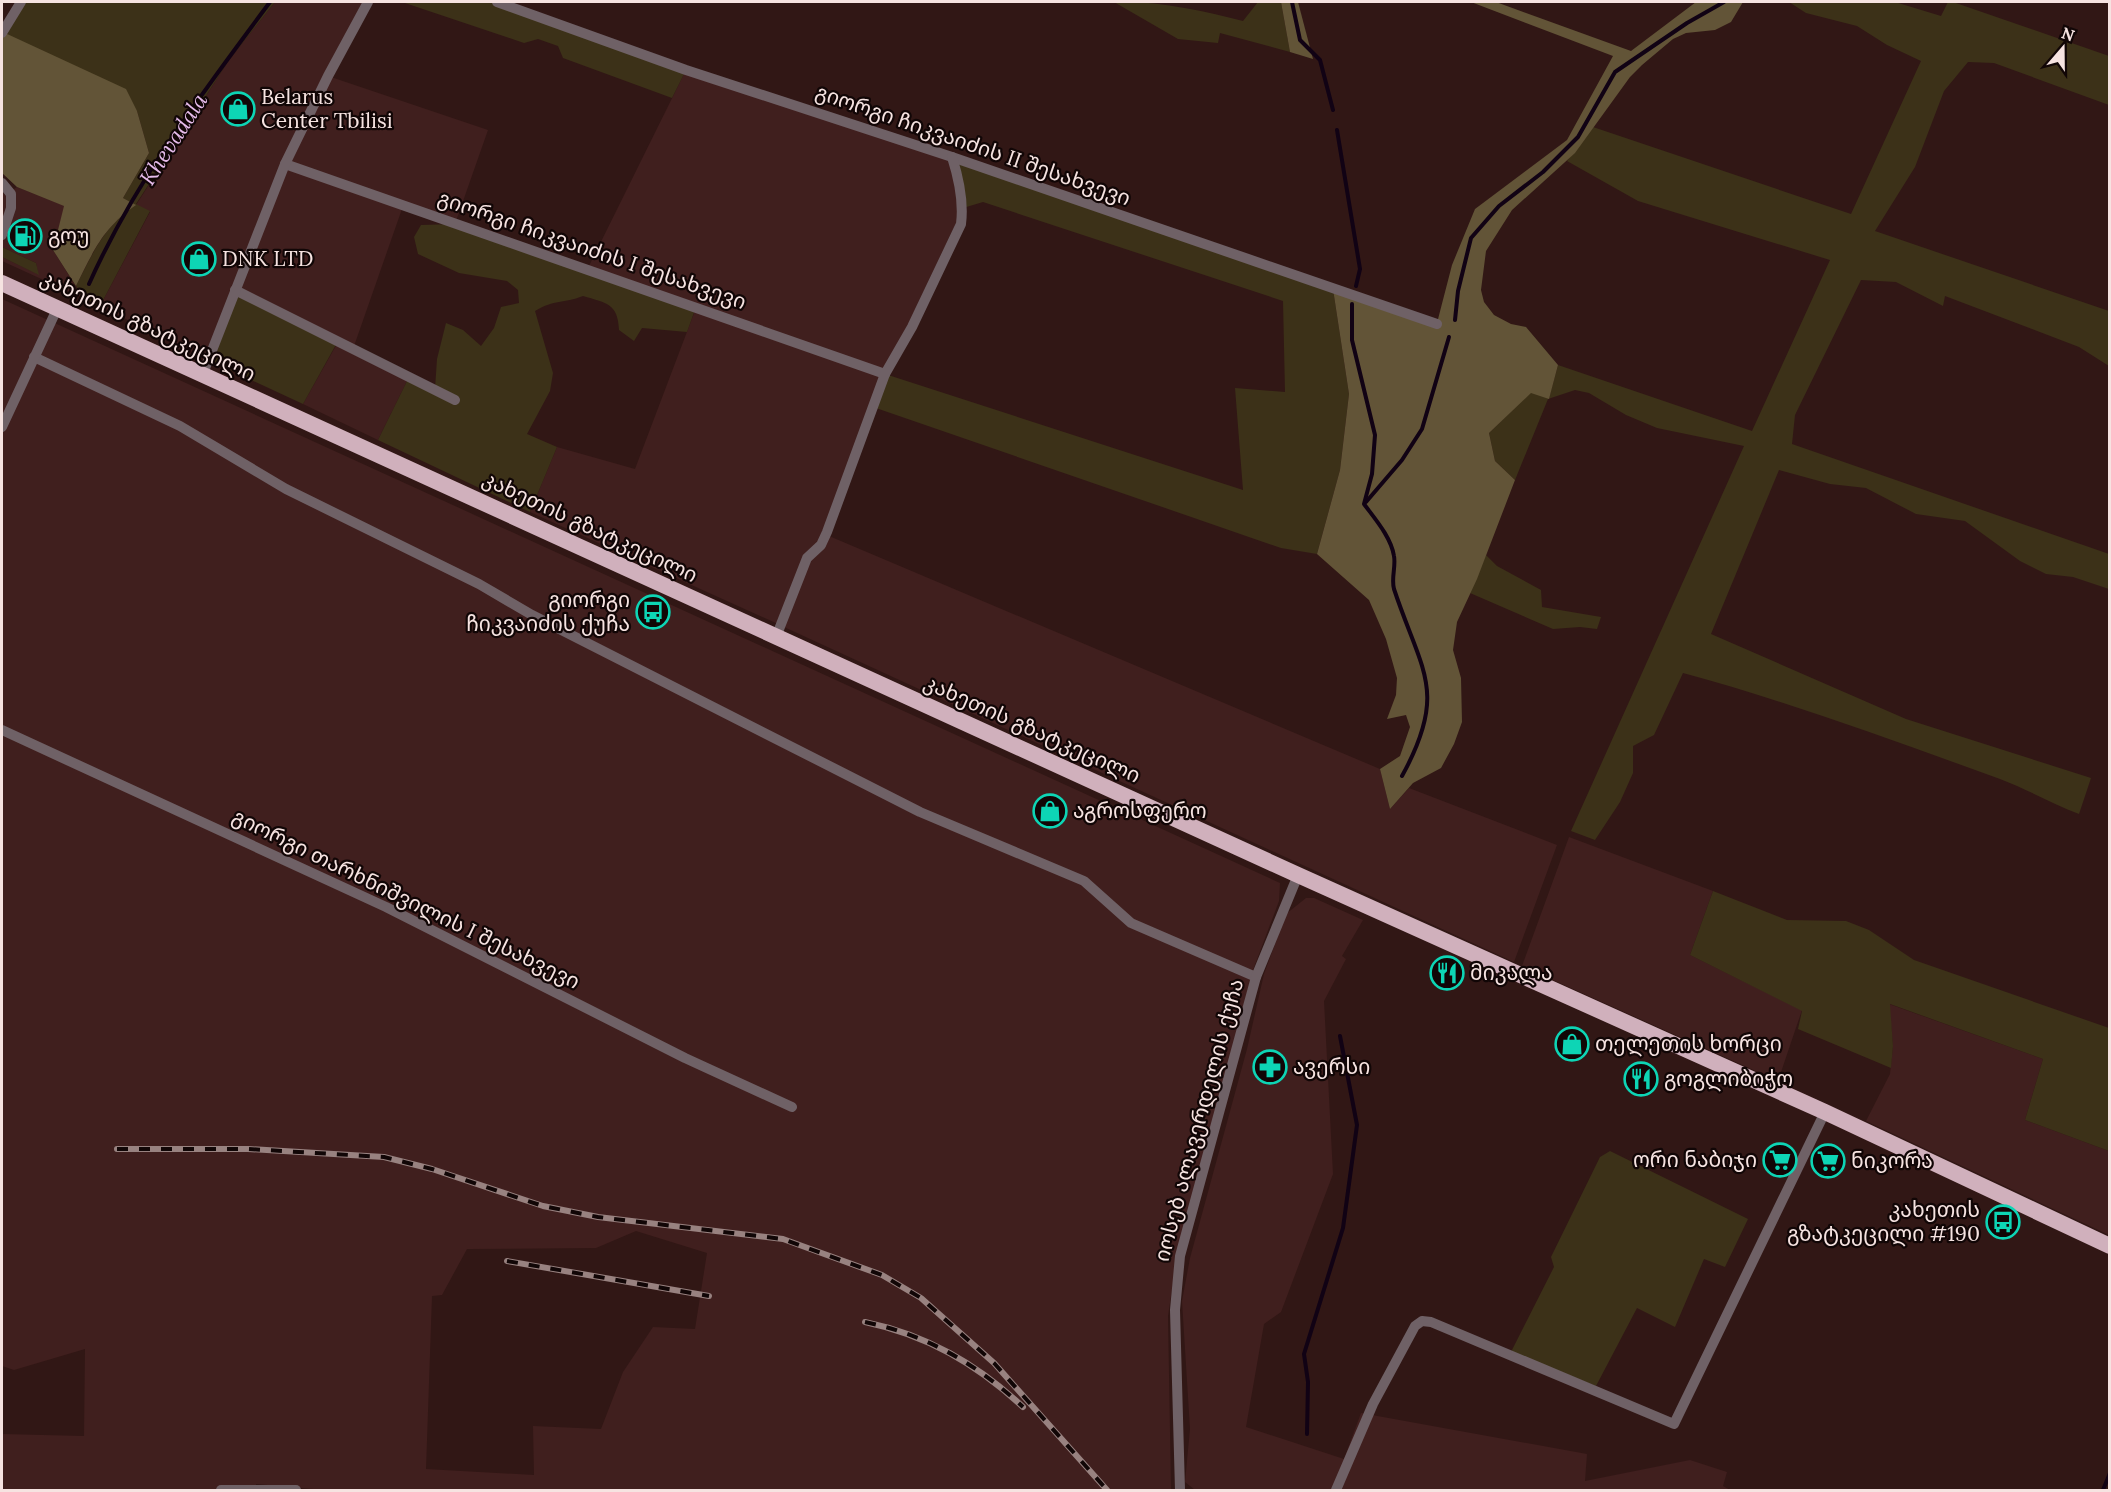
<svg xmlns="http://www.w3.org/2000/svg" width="2111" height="1492" font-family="Lora,'Noto Sans Georgian',serif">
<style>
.built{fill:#401f1e;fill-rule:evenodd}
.green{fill:#3c3118}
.forest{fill:#625437}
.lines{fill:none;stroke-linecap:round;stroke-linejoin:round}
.stream{stroke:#110214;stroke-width:4}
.minor{stroke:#6f6166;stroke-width:10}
.trunk{stroke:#d0b0bc;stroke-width:16}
.rail-casing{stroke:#988280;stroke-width:6}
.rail{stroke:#110606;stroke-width:4;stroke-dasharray:11;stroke-linecap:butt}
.labels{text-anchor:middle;stroke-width:4.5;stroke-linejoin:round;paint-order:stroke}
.poi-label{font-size:21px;fill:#f6e3e1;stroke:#110606;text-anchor:start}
.street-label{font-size:21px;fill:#f6e3e1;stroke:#110606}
.water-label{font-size:22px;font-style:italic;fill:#e5bbea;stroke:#110606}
</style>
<rect width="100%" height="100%" fill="#311715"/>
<!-- built -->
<g class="built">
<path d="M 275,2 L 368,2 L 328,76 L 488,130 L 455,224 L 403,206 L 353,349 L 409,377 L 378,440 L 303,404 L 338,342 L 208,360 L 100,306 L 150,212 L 136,205 L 229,60 Z"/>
<path d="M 686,70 L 952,157 L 963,208 L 885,374 L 827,532 L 807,558 L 778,624 L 530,512 L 557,447 L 635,469 L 696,308 L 587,270 Z"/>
<path d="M 17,187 L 65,206 L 53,250 L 83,298 L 2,261 L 2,257 L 38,274 L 36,263 L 2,247 L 2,191 L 5,195 Z"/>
<path d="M 2,299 L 1280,883 L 1279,901 L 1253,970 L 1177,1256 L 1168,1316 L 1171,1490 L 324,1490 L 256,1484 L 256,1490 L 2,1490 L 2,1434 L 84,1436 L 85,1349 L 14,1370 L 2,1366 ZM 636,1231 L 707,1253 L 695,1329 L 653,1327 L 623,1372 L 601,1429 L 533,1426 L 534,1475 L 426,1469 L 432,1296 L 442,1295 L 467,1249 L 596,1248 Z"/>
<path d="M 829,536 L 1380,769 L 1390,809 L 1409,788 L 1557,845 L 1514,962 L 784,627 L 810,561 Z"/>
<path d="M 1569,837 L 1713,891 L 1690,955 L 1802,1010 L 1778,1081 L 1522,966 Z"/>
<path d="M 1306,898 L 1314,898 L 1363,920 L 1342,956 L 1346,959 L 1324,1001 L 1333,1174 L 1281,1312 L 1264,1324 L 1246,1427 L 1344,1459 L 1361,1413 L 1587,1454 L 1585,1481 L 1690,1460 L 1727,1472 L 1723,1486 L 1730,1490 L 1195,1490 L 1185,1482 L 1190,1429 L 1182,1301 L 1190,1258 L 1247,1049 L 1264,974 L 1286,914 Z"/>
<path d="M 1889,1004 L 2043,1059 L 2025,1120 L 2109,1151 L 2109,1235 L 1866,1121 L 1890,1074 L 1893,1046 Z"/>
</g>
<!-- green -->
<g class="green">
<path d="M 26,2 L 275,2 L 229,60 L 136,204 L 150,211 L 100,306 L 83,298 L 76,286 C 94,251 103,228 135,205 L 123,198 L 149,153 L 137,111 L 5,33 Z"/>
<path d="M 402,2 L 497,2 L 686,70 L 672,98 L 563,58 L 558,46 L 538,39 L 524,43 Z"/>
<path d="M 1114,2 C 1156,0 1203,11 1243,21 L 1258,2 L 1281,2 L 1290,52 L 1220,33 L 1218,43 L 1178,39 Z"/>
<path d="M 1789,2 L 1895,2 L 1941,16 L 1948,2 L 1953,2 L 2109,56 L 2109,105 L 1994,63 L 1968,62 L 1944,91 L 1915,167 L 1875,231 L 2109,311 L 2109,366 L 2079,347 L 1945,296 L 1943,306 L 1896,282 L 1861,280 L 1795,415 L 1792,444 L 2109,554 L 2109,589 L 2073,577 L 2046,574 L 2020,561 L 1965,521 L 1916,514 L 1866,488 L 1830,484 L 1779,470 L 1711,634 L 1906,719 L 2091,778 L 2079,814 C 2052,804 2027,789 2000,779 C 1895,741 1790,702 1683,673 L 1654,735 L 1633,746 L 1633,773 L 1620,802 L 1595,840 L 1571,831 L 1744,446 L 1657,428 L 1626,415 L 1589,393 L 1575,390 L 1548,399 L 1515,480 L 1495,461 L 1489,433 L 1531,392 L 1549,398 L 1558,365 L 1752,431 L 1830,260 L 1638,201 L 1567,161 L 1593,127 L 1851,214 L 1921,61 L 1887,45 L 1857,26 L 1806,13 Z"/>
<path d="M 952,157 L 1333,289 L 1349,394 L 1340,470 L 1317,554 L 1281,548 L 873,407 L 885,374 L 1243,490 L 1235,388 L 1285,392 L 1283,301 L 983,202 L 963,208 Z"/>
<path d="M 455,224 L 696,307 L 687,332 L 642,328 L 634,341 L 619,330 C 618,303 606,303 583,296 C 563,304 555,299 535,311 L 553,373 L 550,391 L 527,434 L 557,447 L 530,512 L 378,440 L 409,377 L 435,389 L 437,359 L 446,323 L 463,330 L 481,346 L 494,328 L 501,307 L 519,303 L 518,290 L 507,281 L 459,273 L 418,254 L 414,237 L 421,225 Z"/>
<path d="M 2,247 L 36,263 L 39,275 L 2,257 Z"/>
<path d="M 235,290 L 338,341 L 303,404 L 208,360 Z"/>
<path d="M 1486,555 L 1497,566 L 1541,590 L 1542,607 L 1601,617 L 1597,629 L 1580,627 L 1553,629 L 1470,593 Z"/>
<path d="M 1713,891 L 1787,920 L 1846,921 L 1869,930 L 1914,960 L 2109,1028 L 2109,1151 L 2025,1120 L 2043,1059 L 1890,1004 L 1893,1046 L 1891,1068 L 1798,1029 L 1802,1011 L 1690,955 Z"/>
<path d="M 1610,1151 L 1748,1219 L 1725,1267 L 1704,1259 L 1675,1327 L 1637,1308 L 1596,1386 L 1511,1352 L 1554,1267 L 1551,1257 L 1600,1157 Z"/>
</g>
<!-- forest -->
<g class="forest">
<path d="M 1281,2 L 1298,2 L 1313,59 L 1290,52 Z"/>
<path d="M 1471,2 L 1496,2 L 1631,51 L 1696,2 L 1743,2 L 1731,22 L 1715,30 L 1686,33 L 1673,39 L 1642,65 L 1630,77 L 1575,153 L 1512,210 L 1486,251 L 1481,290 L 1484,302 L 1494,315 L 1511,324 L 1526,327 L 1558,365 L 1549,399 L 1531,393 L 1489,433 L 1495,461 L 1515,480 L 1477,579 L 1457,622 L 1453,650 L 1461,678 L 1462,722 L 1454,744 L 1441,768 L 1413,783 L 1390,809 L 1380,769 L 1400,756 L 1410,727 L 1406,715 L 1387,719 L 1396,695 L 1397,678 L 1386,639 L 1369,600 L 1317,554 L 1340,470 L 1349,394 L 1333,289 L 1437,323 L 1452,265 L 1475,209 L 1567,140 L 1613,56 Z"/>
<path d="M 5,33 L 126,89 L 137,111 L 149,153 L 123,198 L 136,205 C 103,228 94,250 76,286 L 53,250 L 64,206 L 17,187 L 2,173 L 2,40 Z"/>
</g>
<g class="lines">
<!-- stream -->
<g class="stream">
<path d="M 1292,2 L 1300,40 L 1320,60 L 1333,110"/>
<path d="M 1337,130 L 1360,269 L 1356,286"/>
<path d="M 89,284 C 135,181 203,92 270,2"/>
<path d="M 1352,304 L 1352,340 L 1375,435 L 1372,474 L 1364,504 C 1375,519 1391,537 1394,556 C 1396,567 1391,578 1394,589 C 1421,671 1449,691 1402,776"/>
<path d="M 1455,320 L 1458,291 L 1471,238 L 1499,206 L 1543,172 L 1578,137 L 1615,72 L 1687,23 L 1724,2"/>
<path d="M 1366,502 L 1402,460 L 1422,429 L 1449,337"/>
<path d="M 1307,1434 L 1308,1382 L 1304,1354 L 1343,1228 L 1357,1125 L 1340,1036"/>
<path d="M 2103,1490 L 2110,1473"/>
</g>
<!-- minor -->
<g class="minor">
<path d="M 497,2 L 686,70 L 952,157 L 1437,324"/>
<path d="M 2,33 L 21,2"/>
<path d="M 285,164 L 885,374"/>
<path d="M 2,183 L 11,194 L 11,208 L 2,235"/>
<path d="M 235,290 L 455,400"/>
<path d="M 34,357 L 180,426 L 286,489 L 479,584 L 532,615 L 920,812 L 1084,881 L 1131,923 L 1256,977"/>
<path d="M 202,376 L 285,164 L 328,76 L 368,2"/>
<path d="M 2,427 L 57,309"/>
<path d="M 776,637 L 807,558 L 821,545 L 827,532 L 885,374 L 912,327 L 961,224 C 964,201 959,179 952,157"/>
<path d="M 2,730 L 386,907 L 685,1058 L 792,1107"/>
<path d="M 221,1490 L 296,1490"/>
<path d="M 1180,1490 L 1175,1310 L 1180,1256 L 1256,977 L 1298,875"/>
<path d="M 1336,1490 L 1373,1404 L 1415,1326 L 1422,1321 L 1431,1322 L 1674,1424 L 1825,1112"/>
</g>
<!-- trunk -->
<path class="trunk" d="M 2,283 L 1298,875 L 1825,1112 L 2110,1246"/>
<defs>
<g id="rail">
<path d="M 117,1149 L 248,1149 L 384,1157 L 432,1169 L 543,1206 L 598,1217 L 783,1239 L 882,1275 L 921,1298 L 994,1363 L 1107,1490"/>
<path d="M 507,1261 L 709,1296"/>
<path d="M 865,1322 C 927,1335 977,1364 1023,1407"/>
</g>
</defs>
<!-- rail casing -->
<use href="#rail" class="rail-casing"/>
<!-- rail -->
<use href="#rail" class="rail"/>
</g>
<!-- icons -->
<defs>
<symbol id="shop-ring" viewBox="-11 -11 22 22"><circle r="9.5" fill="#110606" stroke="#0dd5b5" stroke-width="1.5"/><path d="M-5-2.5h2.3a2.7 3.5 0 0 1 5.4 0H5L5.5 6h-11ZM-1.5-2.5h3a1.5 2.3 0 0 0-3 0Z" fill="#0dd5b5"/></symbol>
<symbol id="fuel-ring" viewBox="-11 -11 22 22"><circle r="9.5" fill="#110606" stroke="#0dd5b5" stroke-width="1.5"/><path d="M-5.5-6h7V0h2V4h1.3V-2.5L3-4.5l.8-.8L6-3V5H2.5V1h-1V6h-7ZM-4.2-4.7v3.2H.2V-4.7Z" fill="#0dd5b5"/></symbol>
<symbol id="bus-ring" viewBox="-11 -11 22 22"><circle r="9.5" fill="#110606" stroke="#0dd5b5" stroke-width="1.5"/><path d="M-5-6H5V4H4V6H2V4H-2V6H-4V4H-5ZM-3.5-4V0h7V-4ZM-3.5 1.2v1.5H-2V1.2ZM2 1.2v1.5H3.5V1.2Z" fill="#0dd5b5"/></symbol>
<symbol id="restaurant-ring" viewBox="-11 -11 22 22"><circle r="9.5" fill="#110606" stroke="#0dd5b5" stroke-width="1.5"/><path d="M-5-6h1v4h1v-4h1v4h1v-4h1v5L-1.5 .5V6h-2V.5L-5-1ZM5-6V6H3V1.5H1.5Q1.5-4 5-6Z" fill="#0dd5b5"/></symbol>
<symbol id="pharmacy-ring" viewBox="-11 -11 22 22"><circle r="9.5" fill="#110606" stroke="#0dd5b5" stroke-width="1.5"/><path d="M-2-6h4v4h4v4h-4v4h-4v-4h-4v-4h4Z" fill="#0dd5b5"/></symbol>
<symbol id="supermarket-ring" viewBox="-11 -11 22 22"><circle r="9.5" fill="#110606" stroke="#0dd5b5" stroke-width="1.5"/><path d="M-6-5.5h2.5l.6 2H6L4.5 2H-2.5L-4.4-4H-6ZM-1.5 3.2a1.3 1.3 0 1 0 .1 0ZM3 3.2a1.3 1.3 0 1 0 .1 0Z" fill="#0dd5b5"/></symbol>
</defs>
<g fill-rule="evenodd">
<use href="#shop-ring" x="219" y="90" width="38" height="38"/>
<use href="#fuel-ring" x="6" y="217" width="38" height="38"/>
<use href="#shop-ring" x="180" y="240" width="38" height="38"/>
<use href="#bus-ring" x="634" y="593" width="38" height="38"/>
<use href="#shop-ring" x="1031" y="792" width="38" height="38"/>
<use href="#restaurant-ring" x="1428" y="954" width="38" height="38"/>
<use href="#shop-ring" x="1553" y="1025" width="38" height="38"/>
<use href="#pharmacy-ring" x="1251" y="1048" width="38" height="38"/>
<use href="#restaurant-ring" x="1622" y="1060" width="38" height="38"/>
<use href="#supermarket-ring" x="1761" y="1141" width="38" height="38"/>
<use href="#supermarket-ring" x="1809" y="1142" width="38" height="38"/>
<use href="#bus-ring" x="1984" y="1203" width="38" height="38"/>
</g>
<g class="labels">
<!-- poi labels -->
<g class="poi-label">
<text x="261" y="104">Belarus<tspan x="261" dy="24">Center Tbilisi</tspan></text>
<text x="48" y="243">გოუ</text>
<text x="222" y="266">DNK LTD</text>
<text x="630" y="607" text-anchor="end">გიორგი<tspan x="630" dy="24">ჩიკვაიძის ქუჩა</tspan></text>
<text x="1073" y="818">აგროსფერო</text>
<text x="1470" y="980">მიკალა</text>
<text x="1595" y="1051">თელეთის ხორცი</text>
<text x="1293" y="1074">ავერსი</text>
<text x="1664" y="1086">გოგლიბიჭო</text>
<text x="1757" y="1167" text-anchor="end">ორი ნაბიჯი</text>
<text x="1851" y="1168">ნიკორა</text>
<text x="1980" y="1217" text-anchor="end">კახეთის<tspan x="1980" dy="24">გზატკეცილი #190</tspan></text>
</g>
<!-- street labels -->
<g class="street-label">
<text transform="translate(973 145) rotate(19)" y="7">გიორგი ჩიკვაიძის II შესახვევი</text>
<text transform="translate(592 250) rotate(19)" y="7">გიორგი ჩიკვაიძის I შესახვევი</text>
<text transform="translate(148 326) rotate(25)" y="7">კახეთის გზატკეცილი</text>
<text transform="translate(590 527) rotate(25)" y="7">კახეთის გზატკეცილი</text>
<text transform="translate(1032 729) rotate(24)" y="7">კახეთის გზატკეცილი</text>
<text transform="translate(406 899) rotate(26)" y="7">გიორგი თარხნიშვილის I შესახვევი</text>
<text transform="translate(1199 1120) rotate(-75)" y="7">იოსებ ალავერდელის ქუჩა</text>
</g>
<!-- water labels -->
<g class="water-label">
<text transform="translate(173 139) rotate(-57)" y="8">Khevadala</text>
</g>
</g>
<!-- border -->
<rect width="2111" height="1492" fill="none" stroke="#f6e3e1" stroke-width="6"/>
<!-- north arrow -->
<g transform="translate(2063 48) rotate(20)" stroke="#110606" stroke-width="4.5" paint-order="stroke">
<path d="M0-4.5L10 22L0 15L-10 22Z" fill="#f6e3e1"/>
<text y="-9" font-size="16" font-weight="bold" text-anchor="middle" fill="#f6e3e1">N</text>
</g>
</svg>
